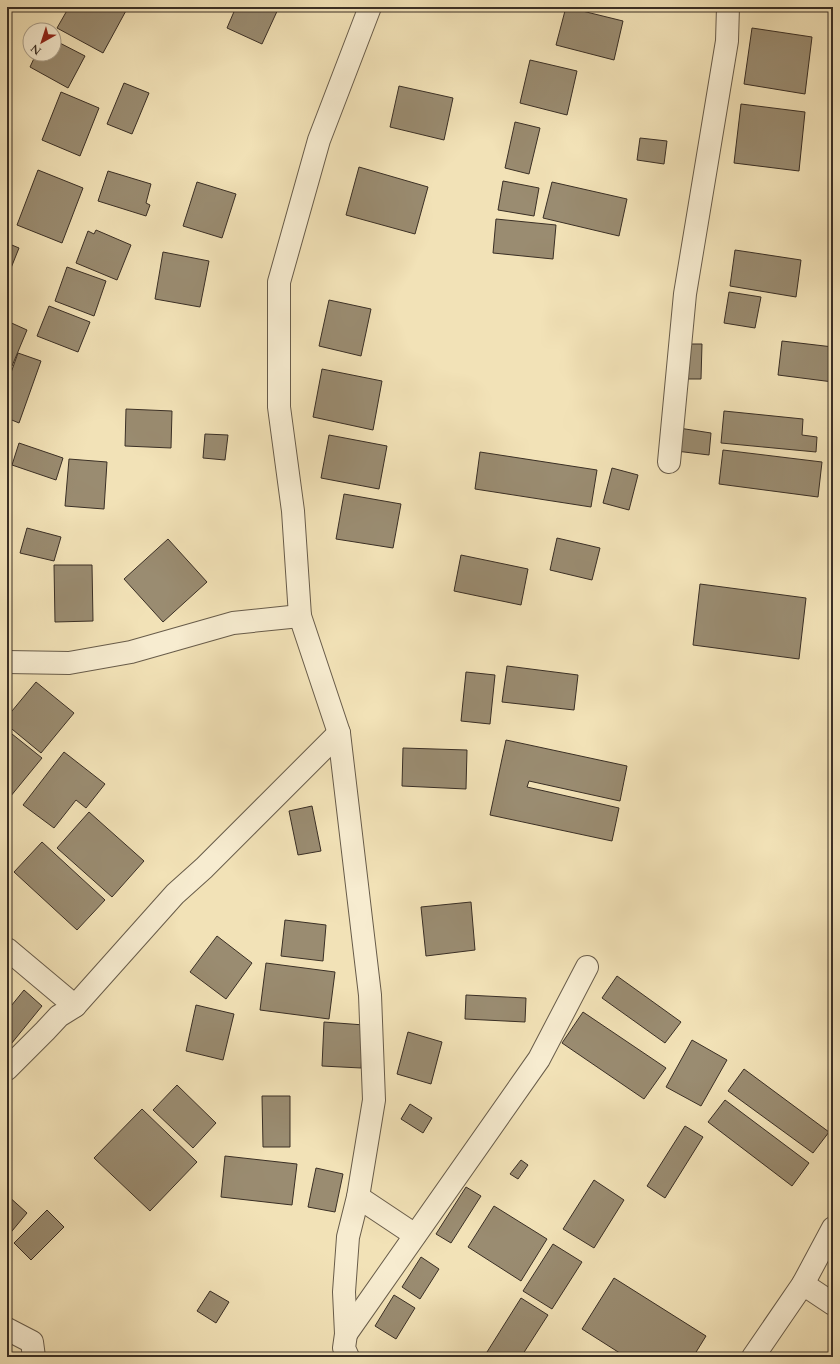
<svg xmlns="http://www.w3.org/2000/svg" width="840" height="1364" font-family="Cardo,serif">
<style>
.building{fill:#9a8c71;stroke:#3a2f25}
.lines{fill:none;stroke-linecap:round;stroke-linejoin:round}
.minor-casing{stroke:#685c4a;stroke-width:24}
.minor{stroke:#f7ecd0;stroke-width:22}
</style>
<rect width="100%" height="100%" fill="#f2e2b7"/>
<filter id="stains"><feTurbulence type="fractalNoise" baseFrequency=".005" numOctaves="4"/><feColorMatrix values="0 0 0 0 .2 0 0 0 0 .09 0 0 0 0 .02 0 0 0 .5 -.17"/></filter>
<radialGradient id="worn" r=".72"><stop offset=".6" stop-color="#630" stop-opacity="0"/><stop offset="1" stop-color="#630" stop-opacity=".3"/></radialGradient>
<!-- building -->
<g class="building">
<path d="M 69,7 L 128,7 L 103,53 L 57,28 Z"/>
<path d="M 236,7 L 279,7 L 262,44 L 227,28 Z"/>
<path d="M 566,7 L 623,21 L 614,60 L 556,45 Z"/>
<path d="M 752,28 L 812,37 L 805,94 L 744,84 Z"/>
<path d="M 54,40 L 85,56 L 68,88 L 30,67 L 36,54 L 54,54 Z"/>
<path d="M 530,60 L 577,71 L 567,115 L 520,103 Z"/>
<path d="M 124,83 L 149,93 L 132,134 L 107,124 Z"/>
<path d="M 399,86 L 453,98 L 444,140 L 390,127 Z"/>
<path d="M 61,92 L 99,108 L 80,156 L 42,140 Z"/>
<path d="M 741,104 L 805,112 L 799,171 L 734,163 Z"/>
<path d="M 515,122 L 540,128 L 529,174 L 505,168 Z"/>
<path d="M 640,138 L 667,141 L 664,164 L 637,160 Z"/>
<path d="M 359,167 L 428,187 L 415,234 L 346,215 Z"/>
<path d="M 38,170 L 83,188 L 62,243 L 17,225 Z"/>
<path d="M 108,171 L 151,184 L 146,203 L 150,205 L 146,216 L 98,201 Z"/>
<path d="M 503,181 L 539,188 L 534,216 L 498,210 Z"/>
<path d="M 197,182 L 236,194 L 222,238 L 183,226 Z"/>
<path d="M 552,182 L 627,199 L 619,236 L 543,218 Z"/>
<path d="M 496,219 L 556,225 L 553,259 L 493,253 Z"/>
<path d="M 96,230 L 131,245 L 117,280 L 76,263 L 88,231 L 94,234 Z"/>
<path d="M 7,243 L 19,248 L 7,278 Z"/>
<path d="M 735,250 L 801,260 L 796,297 L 730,286 Z"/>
<path d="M 163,252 L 209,261 L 200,307 L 155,299 Z"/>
<path d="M 67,267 L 106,281 L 94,316 L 55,301 Z"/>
<path d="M 729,292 L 761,297 L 755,328 L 724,323 Z"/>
<path d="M 329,300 L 371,309 L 361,356 L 319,346 Z"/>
<path d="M 49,306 L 90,322 L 78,352 L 37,336 Z"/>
<path d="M 7,321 L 27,330 L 12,366 L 7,364 Z"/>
<path d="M 782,341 L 833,347 L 833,382 L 778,375 Z"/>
<path d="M 689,344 L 702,344 L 701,379 L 688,379 Z"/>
<path d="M 18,353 L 41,361 L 19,423 L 7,418 L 7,384 Z"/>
<path d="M 322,369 L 382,381 L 373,430 L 313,417 Z"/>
<path d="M 126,409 L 172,411 L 171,448 L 125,446 Z"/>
<path d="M 724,411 L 803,419 L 802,435 L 817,437 L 816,452 L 721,443 Z"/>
<path d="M 679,428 L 711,433 L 709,455 L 676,451 Z"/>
<path d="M 205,434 L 228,435 L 225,460 L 203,458 Z"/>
<path d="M 329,435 L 387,446 L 379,489 L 321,478 Z"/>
<path d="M 19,443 L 63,458 L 56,480 L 12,465 Z"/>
<path d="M 723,450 L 822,462 L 818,497 L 719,484 Z"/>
<path d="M 480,452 L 597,470 L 591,507 L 475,489 Z"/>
<path d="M 69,459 L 107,462 L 104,509 L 65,506 Z"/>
<path d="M 612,468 L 638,475 L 629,510 L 603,503 Z"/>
<path d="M 344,494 L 401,504 L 393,548 L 336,539 Z"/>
<path d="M 27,528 L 61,537 L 54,561 L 20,553 Z"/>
<path d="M 557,538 L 600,548 L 592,580 L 550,570 Z"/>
<path d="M 168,539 L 207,582 L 163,622 L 124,579 Z"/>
<path d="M 461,555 L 528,569 L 521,605 L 454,591 Z"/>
<path d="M 54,565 L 92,565 L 93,621 L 55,622 Z"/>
<path d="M 700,584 L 806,598 L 799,659 L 693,645 Z"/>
<path d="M 507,666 L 578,675 L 574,710 L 502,702 Z"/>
<path d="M 466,672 L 495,675 L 490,724 L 461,721 Z"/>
<path d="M 36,682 L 74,713 L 41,753 L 7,725 L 7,717 Z"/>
<path d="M 7,730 L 42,758 L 10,797 L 7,795 Z"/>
<path d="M 506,740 L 627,766 L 620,801 L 529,781 L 527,787 L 619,808 L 612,841 L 490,815 Z"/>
<path d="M 403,748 L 467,750 L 466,789 L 402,786 Z"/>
<path d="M 64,752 L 105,784 L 86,808 L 76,800 L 54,828 L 23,805 Z"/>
<path d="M 312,806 L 321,851 L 298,855 L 289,811 Z"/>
<path d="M 89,812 L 144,861 L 112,897 L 57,848 Z"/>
<path d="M 42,842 L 105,900 L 77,930 L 14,872 Z"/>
<path d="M 471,902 L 475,950 L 426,956 L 421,907 Z"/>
<path d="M 285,920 L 326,925 L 323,961 L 281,956 Z"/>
<path d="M 217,936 L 252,963 L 226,999 L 190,972 Z"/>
<path d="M 266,963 L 335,972 L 329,1019 L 260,1010 Z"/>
<path d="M 617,976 L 681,1022 L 665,1043 L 602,998 Z"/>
<path d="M 24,990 L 42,1006 L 7,1049 L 7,1011 Z"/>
<path d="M 466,995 L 526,998 L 525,1022 L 465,1019 Z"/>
<path d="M 196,1005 L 234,1014 L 223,1060 L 186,1051 Z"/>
<path d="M 583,1012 L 666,1068 L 644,1099 L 562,1043 Z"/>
<path d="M 324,1022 L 364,1025 L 361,1068 L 322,1066 Z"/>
<path d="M 408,1032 L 442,1042 L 431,1084 L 397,1074 Z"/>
<path d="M 692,1040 L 727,1060 L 701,1106 L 666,1087 Z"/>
<path d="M 744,1069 L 829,1132 L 813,1153 L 728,1091 Z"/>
<path d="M 177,1085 L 216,1123 L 193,1148 L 153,1110 Z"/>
<path d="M 262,1096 L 290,1096 L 290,1147 L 263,1147 Z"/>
<path d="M 725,1100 L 809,1163 L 792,1186 L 708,1122 Z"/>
<path d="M 410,1104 L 432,1118 L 423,1133 L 401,1119 Z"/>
<path d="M 142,1109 L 197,1162 L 150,1211 L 94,1158 Z"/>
<path d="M 685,1126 L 703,1137 L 665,1198 L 647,1186 Z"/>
<path d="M 225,1156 L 297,1164 L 292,1205 L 221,1197 Z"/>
<path d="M 521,1160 L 528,1165 L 518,1179 L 510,1174 Z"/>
<path d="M 316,1168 L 343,1174 L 335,1212 L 308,1207 Z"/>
<path d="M 594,1180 L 624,1200 L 594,1248 L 563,1229 Z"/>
<path d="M 466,1187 L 481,1196 L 451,1243 L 436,1234 Z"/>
<path d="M 7,1195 L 27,1213 L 7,1237 Z"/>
<path d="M 494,1206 L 547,1239 L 521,1281 L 468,1247 Z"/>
<path d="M 47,1210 L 64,1227 L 31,1260 L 14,1243 Z"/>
<path d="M 553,1244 L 582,1262 L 552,1309 L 523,1291 Z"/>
<path d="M 421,1257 L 439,1269 L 420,1299 L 402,1287 Z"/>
<path d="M 614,1278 L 706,1336 L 693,1357 L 626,1357 L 582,1329 Z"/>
<path d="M 210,1291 L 229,1302 L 216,1323 L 197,1311 Z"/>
<path d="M 394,1295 L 415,1308 L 396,1339 L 375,1326 Z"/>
<path d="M 521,1298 L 548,1315 L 521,1357 L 496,1357 L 487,1352 Z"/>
</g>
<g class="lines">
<defs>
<g id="minor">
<path d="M 669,462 L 685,294 L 727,41 L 728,7"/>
<path d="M 7,662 L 69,663 L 131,652 L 233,623 L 300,616"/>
<path d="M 7,949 L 75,1006 L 175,894 L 204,868 L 339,733"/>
<path d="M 7,1069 L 45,1031 L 59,1016 L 75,1006"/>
<path d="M 358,1197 L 415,1235"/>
<path d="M 803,1284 L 833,1304"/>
<path d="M 7,1329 L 32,1342 L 34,1357"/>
<path d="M 346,1334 L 539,1059 L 587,967"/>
<path d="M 348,1357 L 344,1348 L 346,1334 L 344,1292 L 348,1237 L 358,1197 L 374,1100 L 370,995 L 339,733 L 300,616 L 293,511 L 279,407 L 279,282 L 319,140 L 370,7"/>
<path d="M 753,1357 L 803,1284 L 833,1228"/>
</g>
</defs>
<!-- minor casing -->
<use href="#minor" class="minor-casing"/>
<!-- minor -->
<use href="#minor" class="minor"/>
</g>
<!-- margin -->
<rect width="840" height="1364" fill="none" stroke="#f2e2b7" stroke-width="24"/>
<rect x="8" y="8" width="824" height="1348" fill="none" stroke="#3a2f25" stroke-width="2"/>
<rect x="12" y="12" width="816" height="1340" fill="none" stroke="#3a2f25"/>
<!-- north arrow -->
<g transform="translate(42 42) rotate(219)"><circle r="19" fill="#f7ecd0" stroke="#aba08c"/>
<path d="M0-3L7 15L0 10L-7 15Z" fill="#8f2418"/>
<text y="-6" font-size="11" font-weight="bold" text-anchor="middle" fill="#3a2f25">N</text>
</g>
<rect width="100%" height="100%" filter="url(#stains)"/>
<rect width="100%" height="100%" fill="url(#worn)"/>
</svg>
